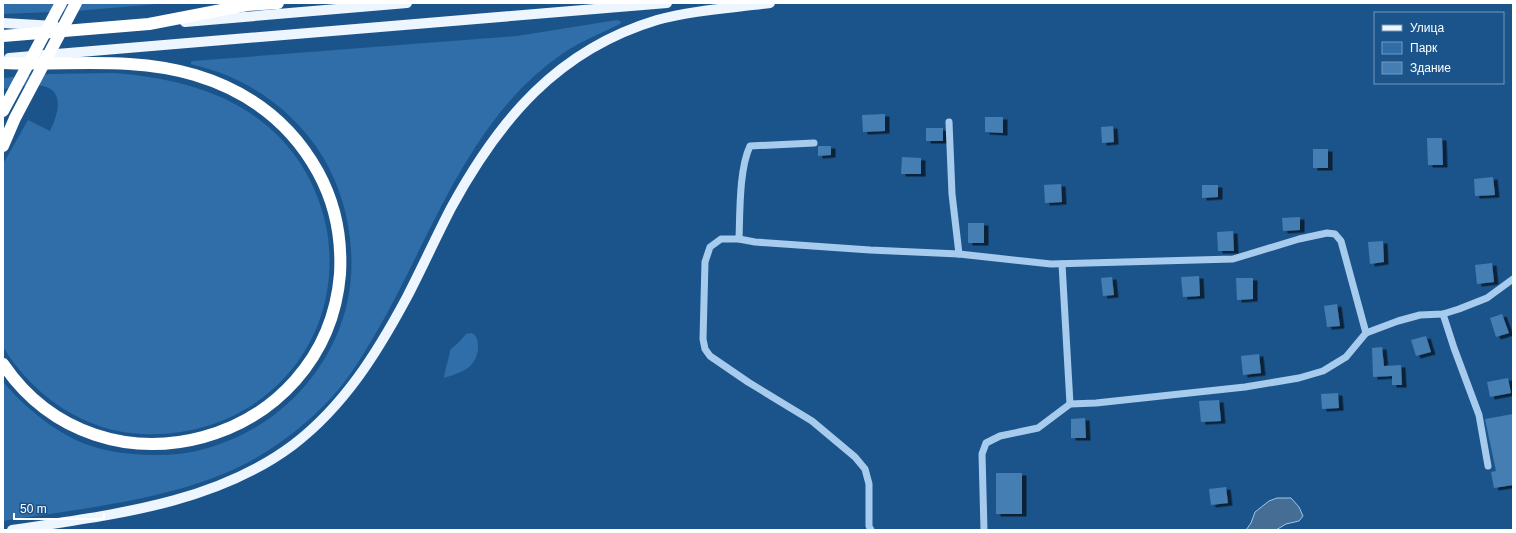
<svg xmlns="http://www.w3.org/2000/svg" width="1516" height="533" font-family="Arial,sans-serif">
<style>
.green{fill:#2f6ea9}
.water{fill:#466e95;stroke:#9ac7ef}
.building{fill:#447eb3;filter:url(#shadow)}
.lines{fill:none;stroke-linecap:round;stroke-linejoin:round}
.minor{stroke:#a7cbed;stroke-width:7}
.major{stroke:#edf5ff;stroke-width:10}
.highway{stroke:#fff;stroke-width:12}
</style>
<defs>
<filter id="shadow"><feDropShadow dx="4.5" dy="2.5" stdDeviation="0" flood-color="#0009"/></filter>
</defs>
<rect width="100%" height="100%" fill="#1b548b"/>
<!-- green -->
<g class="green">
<path d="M 3,3 L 169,3 L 76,11 L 3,14 Z"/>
<path d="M 617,20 L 622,22 L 618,25 C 599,34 579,42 562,54 C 472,116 435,226 385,317 C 369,345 353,374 331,398 C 309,422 283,442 256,458 C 185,499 83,508 3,521 L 3,382 C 27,409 56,434 91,446 C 109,452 128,454 147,455 C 162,455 177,455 192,452 C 286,433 358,348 351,250 C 349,217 340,186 323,157 C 294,110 247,77 194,65 L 191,64 L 191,62 L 193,61 L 517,36 Z"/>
<path d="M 114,73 C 176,78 239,93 283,141 C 306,166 321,198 327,231 C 346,346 257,439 143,434 C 85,432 33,396 3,347 L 3,164 L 28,120 L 50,131 C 57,117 66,91 43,86 C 31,83 15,88 3,89 L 3,78 L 49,74 Z"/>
<path d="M 471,333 L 475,335 C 478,340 478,343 478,349 C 476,369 459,373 444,378 C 445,368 449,360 450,350 L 459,342 L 466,334 Z"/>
</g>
<!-- water -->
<path class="water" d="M 1277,498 L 1291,498 L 1299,507 L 1303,516 L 1299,521 L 1286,524 L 1276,530 L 1246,530 L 1251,523 L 1255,512 L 1269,501 Z"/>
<!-- building -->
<g class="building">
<path d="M 885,114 L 885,131 L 863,132 L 862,115 Z"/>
<path d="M 985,117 L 1003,117 L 1003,133 L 985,132 Z"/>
<path d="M 1113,126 L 1114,142 L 1102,143 L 1101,127 Z"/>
<rect x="926" y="128" width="17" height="13"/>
<path d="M 1427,138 L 1442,138 L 1443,165 L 1428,165 Z"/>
<path d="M 818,146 L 831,146 L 831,155 L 818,156 Z"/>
<rect x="1313" y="149" width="15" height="19"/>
<path d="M 902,157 L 921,158 L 921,174 L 901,174 Z"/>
<path d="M 1493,177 L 1495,195 L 1475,196 L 1474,179 Z"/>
<path d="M 1061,184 L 1062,202 L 1045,203 L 1044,185 Z"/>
<path d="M 1202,185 L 1218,185 L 1218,197 L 1202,198 Z"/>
<path d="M 1300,217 L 1300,230 L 1283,231 L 1282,218 Z"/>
<rect x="968" y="223" width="16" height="20"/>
<path d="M 1233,231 L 1234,251 L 1218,251 L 1217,232 Z"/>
<path d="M 1383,241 L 1384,262 L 1370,264 L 1368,242 Z"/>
<path d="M 1492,263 L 1494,282 L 1477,284 L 1475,265 Z"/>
<path d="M 1199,276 L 1200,296 L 1183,297 L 1181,277 Z"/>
<path d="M 1112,277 L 1114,295 L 1103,296 L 1101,278 Z"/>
<path d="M 1236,278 L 1253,278 L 1253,299 L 1237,300 Z"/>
<path d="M 1337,304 L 1340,326 L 1327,327 L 1324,306 Z"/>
<path d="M 1502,314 L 1509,333 L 1496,337 L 1490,318 Z"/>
<path d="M 1426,336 L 1431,352 L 1416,356 L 1411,340 Z"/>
<path d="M 1382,347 L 1384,366 L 1401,365 L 1402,385 L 1392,385 L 1392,376 L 1373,377 L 1372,348 Z"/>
<path d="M 1259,354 L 1261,373 L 1243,375 L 1241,356 Z"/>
<path d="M 1508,378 L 1511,393 L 1490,397 L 1487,382 Z"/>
<path d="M 1338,393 L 1339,408 L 1322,409 L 1321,394 Z"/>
<path d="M 1219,400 L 1221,421 L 1201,422 L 1199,401 Z"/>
<path d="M 1513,414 L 1513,485 L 1494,488 L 1491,472 L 1496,471 L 1485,419 Z"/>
<path d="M 1085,418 L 1086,438 L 1071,438 L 1071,419 Z"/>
<rect x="996" y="473" width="26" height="41"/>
<path d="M 1226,487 L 1228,503 L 1211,505 L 1209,489 Z"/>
</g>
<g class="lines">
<!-- minor -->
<g class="minor">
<path d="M 949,122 L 952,194 L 959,254"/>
<path d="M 739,239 C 740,213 739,169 750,146 L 814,143"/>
<path d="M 1062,264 L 1070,404"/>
<path d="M 1443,314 L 1454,348 L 1479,415 L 1488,466"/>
<path d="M 871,530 L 869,526 L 869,484 L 865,469 L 855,457 L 812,421 L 748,382 L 710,356 L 705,349 L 703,339 L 705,262 L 710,247 L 721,239 L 739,239 L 755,242 L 870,250 L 959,254 L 1051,264 L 1233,259 L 1299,239 L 1327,233 L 1335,234 L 1341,241 L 1366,333"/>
<path d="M 984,530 L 982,454 L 986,443 L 1000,436 L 1038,428 L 1070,404 L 1096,403 L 1245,387 L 1299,378 L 1323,371 L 1346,357 L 1366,333 L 1398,321 L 1420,315 L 1443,314 L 1459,309 L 1487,298 L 1513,279"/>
</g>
<!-- major -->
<g class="major">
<path d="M 185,22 L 407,3"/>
<path d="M 3,23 L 55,26"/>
<path d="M 9,58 L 667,3"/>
<path d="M 12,530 C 108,515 213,505 293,445 C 344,406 377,353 407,297 C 422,268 436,237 451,208 C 499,120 557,50 657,20 C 693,10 733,8 770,3"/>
</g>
<!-- highway -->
<g class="highway">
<path d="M 3,36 L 149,24 L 247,5 L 278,3"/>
<path d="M 3,63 C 67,66 132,56 195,75 C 248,91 291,123 318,172 C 335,203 342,238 340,274 C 326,445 101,508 3,364"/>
<path d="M 3,111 L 61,3"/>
<path d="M 3,146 L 15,118 L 76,3"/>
</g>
</g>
<!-- border -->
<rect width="1516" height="533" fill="none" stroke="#ffffff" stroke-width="8"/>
<!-- legend -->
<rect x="1374" y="12" width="130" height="72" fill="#1b548b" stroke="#7698b9"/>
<rect x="1382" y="25" width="20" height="6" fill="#edf5ff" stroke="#7698b9"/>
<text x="1410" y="32" font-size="12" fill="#ffffff">Улица</text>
<rect x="1382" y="42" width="20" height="12" fill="#2f6ea9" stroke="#7698b9"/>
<text x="1410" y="52" font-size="12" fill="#ffffff">Парк</text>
<rect x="1382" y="62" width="20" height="12" fill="#447eb3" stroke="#7698b9"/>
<text x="1410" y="72" font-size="12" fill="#ffffff">Здание</text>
<!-- scale -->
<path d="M14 513v6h90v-6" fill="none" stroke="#ffffff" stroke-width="2"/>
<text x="20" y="513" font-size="12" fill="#ffffff" stroke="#1b548b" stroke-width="3" paint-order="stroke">50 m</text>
</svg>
